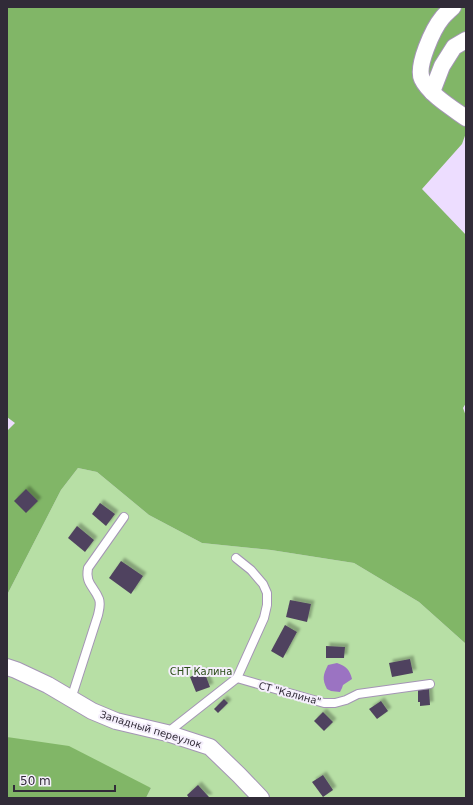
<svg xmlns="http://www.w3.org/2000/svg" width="473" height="805" font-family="'DejaVu Sans',sans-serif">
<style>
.green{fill:#b7dfa5}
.forest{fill:#81b667}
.water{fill:#9b73c2}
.building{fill:#50435e;filter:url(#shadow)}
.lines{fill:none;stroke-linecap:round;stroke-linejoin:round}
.service-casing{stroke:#a495b5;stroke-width:10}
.minor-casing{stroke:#a495b5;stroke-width:18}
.service{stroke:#fff;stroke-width:8}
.minor{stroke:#fff;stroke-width:16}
.labels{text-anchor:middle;stroke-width:4;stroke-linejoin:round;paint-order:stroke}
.park-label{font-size:10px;fill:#2a4c16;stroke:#f5effc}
.street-label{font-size:10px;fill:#312b38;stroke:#f5effc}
</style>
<defs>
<filter id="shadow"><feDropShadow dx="3.5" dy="-3.5" stdDeviation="1" flood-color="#0004"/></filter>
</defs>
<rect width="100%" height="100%" fill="#edddff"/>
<!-- green -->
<path class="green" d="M 78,468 L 97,472 L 149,515 L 202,543 L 271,550 L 354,563 L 419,602 L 466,644 L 466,798 L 146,798 L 151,788 L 7,737 L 7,595 L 61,490 Z"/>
<!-- forest -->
<g class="forest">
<path d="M 7,7 L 466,7 L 466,133 L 462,144 L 422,189 L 466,235 L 466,403 L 463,408 L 466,416 L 466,644 L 419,602 L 354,563 L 271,550 L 202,543 L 149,515 L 97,472 L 78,468 L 61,490 L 7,595 L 7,431 L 15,423 L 7,417 Z"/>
<path d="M 7,737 L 69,746 L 151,788 L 146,798 L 7,798 Z"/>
</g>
<!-- water -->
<path class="water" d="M 337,663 C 346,666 350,670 352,679 L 343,685 L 342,688 L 340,692 L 331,691 L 327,689 C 322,679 323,675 328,665 Z"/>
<!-- building -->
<g class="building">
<path d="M 26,489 L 38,501 L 26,513 L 14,501 Z"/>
<path d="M 100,503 L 115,514 L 106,526 L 92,514 Z"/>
<path d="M 77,526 L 94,540 L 85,552 L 68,538 Z"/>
<path d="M 121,561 L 143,576 L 131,594 L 109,578 Z"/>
<path d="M 290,600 L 311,604 L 307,622 L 286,617 Z"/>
<path d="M 285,625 L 297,632 L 283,658 L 271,651 Z"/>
<path d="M 326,646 L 345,647 L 344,658 L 326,658 Z"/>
<path d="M 410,659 L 413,673 L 392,677 L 389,663 Z"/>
<path d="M 204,671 L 210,687 L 196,692 L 190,677 Z"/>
<path d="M 429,689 L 430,705 L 420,706 L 420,702 L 418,702 L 418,690 Z"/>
<path d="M 224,699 L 228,703 L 218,713 L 214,709 Z"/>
<path d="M 381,701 L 388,711 L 377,719 L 369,709 Z"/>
<path d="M 323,712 L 333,722 L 324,731 L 314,721 Z"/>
<path d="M 323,775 L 333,790 L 323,797 L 312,782 Z"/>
<path d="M 198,785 L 209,797 L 208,798 L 189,798 L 187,795 Z"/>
</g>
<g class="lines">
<defs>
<g id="service">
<path d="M 236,558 L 251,570 L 263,584 L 267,593 L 267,605 L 264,618 L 237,678"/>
<path d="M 71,699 L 98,615 C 99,610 101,604 99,599 C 94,586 85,584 88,568 L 124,517"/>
<path d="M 167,733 L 237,678 L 324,703 L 335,703 L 346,700 L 358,694 L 430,684"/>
</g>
<g id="minor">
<path d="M 453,7 C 449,11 445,14 442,18 C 433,29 416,66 422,79 C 429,94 452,108 466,118"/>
<path d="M 432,92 L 442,66 L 454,47 L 466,40"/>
<path d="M 7,667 L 16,670 L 48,685 L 92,711 L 116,721 L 167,733 L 210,747 L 239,775 L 261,798"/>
</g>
</defs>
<!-- service casing -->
<use href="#service" class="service-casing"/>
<!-- minor casing -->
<use href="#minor" class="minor-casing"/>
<!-- service -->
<use href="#service" class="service"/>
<!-- minor -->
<use href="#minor" class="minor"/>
</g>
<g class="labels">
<!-- park labels -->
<g class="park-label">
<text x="201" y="675">СНТ Калина</text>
</g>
<!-- street labels -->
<g class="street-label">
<text transform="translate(290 693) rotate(15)" y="4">СТ "Калина"</text>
<text transform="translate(151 729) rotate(17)" y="4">Западный переулок</text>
</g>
</g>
<!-- border -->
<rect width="473" height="805" fill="none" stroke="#312b38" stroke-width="16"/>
<!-- scale -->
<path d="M14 785v6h101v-6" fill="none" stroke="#312b38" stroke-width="2"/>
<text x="20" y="785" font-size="12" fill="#312b38" stroke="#f5effc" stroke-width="3" paint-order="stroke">50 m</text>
</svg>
